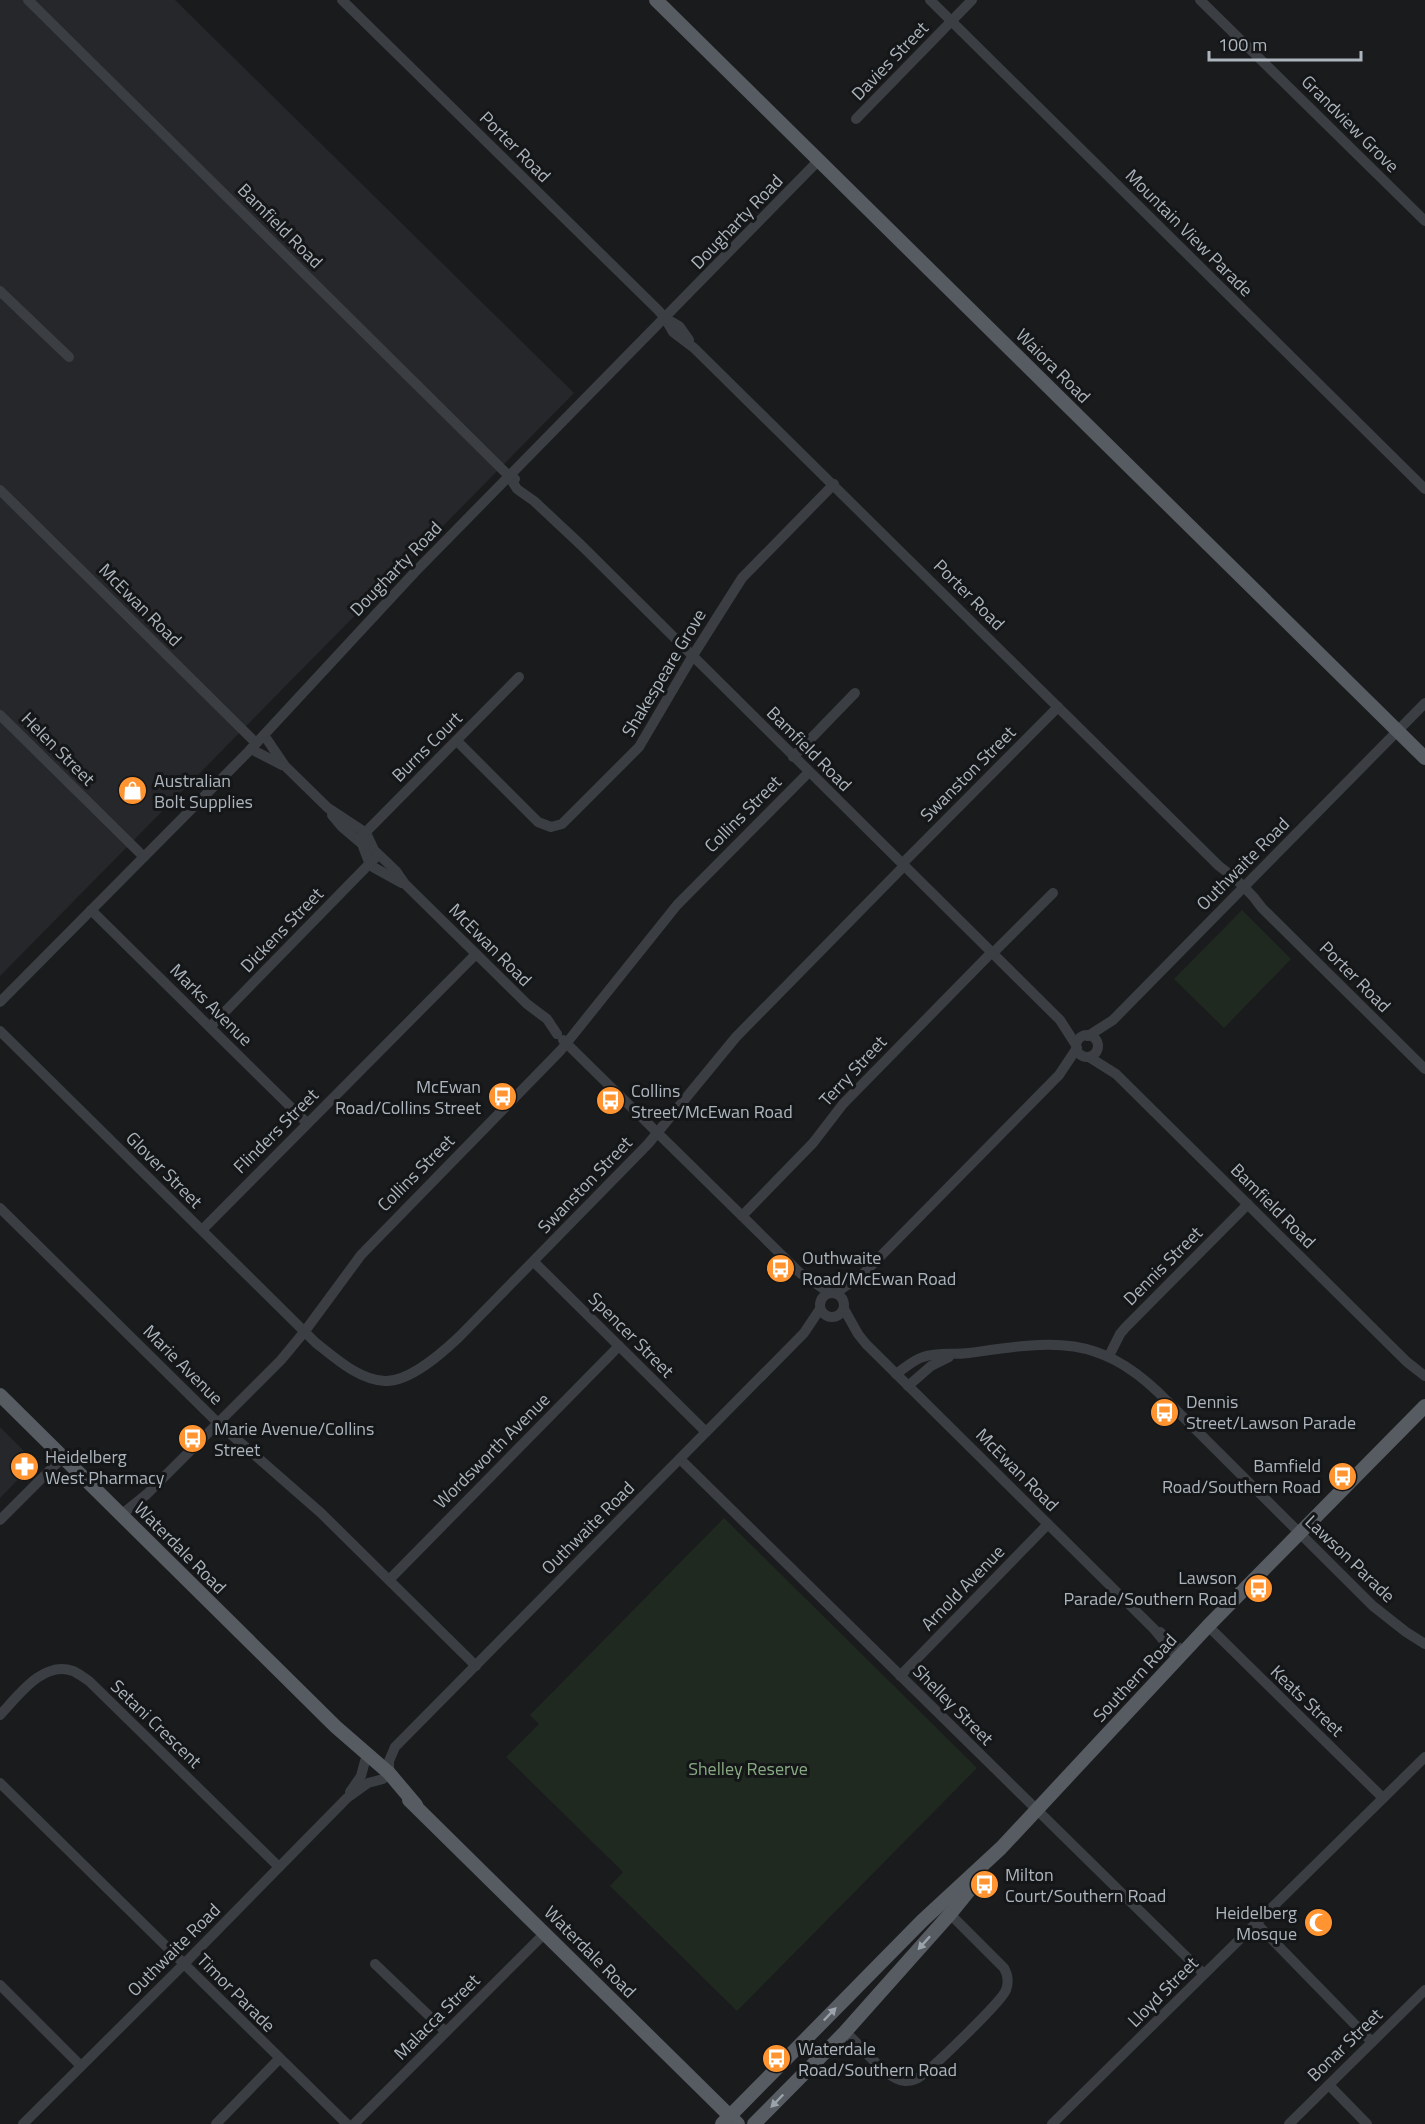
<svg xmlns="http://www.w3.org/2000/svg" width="1425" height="2124" font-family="'Titillium Web',sans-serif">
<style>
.built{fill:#26272a}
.green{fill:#202920}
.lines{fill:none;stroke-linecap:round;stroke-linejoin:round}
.minor{stroke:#3b3e43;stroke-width:10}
.major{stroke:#575b62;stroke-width:14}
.oneway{fill:#9ba3ab}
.labels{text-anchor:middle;stroke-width:6;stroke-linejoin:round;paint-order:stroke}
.street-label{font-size:18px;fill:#acb5bd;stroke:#151618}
.poi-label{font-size:18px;fill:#acb5bd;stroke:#151618;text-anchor:start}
.park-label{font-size:18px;fill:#87aa82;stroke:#151618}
</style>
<rect width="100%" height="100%" fill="#1a1b1d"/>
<!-- built -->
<g class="built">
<path d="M 0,0 L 175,0 L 574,393 L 0,976 Z"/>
<path d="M 0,1427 L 35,1462 L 0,1498 Z"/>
</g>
<!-- green -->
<g class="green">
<path d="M 1242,910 L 1291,959 L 1224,1028 L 1174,979 Z"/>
<path d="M 724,1518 L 977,1768 L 737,2011 L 610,1886 L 623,1872 L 506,1757 L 539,1724 L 530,1715 Z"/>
</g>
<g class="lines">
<!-- minor -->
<g class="minor">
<path d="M 28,0 L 509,476 L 515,479"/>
<path d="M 342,0 L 658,310 L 665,318 L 673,332 L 694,348 L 1219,866 C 1236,878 1250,891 1262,908 L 1425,1069"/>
<path d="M 930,0 L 1425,489"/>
<path d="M 1200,0 L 1425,221"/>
<path d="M 856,119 L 972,0"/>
<path d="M 0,291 L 69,357"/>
<path d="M 665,318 L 679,326 L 689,340"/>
<path d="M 509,476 L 517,489 L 534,501 L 581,545 L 1060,1020 L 1076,1045"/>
<path d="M 0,490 L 256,743"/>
<path d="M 0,715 L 144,857"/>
<path d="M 264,735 L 285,766 L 328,808 L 366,833 L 374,850 L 396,871 L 405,884 L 527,1004 L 547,1019 L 557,1034"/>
<path d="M 457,741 L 538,822 L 551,827 L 562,824 L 639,747 L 692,657 L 742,578 L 834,484"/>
<path d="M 251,749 L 282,765"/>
<path d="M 793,757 L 855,693"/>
<path d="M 332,815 L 342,827 L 362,844 L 369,862 L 373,867 L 402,883"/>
<path d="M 358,840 L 519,677"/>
<path d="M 902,864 L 1058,707"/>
<path d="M 91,910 L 307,1123"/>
<path d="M 993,953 L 1053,893"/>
<path d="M 0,1002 L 249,751 L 414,573 L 819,160"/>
<path d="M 210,1027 L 378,855"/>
<path d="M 0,1031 L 316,1343 C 335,1358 359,1380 385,1381 C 410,1382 442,1353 459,1337 L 648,1144 L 736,1037 L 904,866"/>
<circle cx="1087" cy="1046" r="11"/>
<path d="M 1088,1036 L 1113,1020 L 1425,703"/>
<path d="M 563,1040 L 800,1273 L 830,1293"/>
<path d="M 1089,1057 L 1116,1074 L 1407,1362 L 1425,1376"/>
<path d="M 0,1208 L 218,1423 L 321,1513 L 476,1666"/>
<path d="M 742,1216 L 813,1143 L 843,1104 L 992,952"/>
<path d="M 202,1230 L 476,954"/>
<path d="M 534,1262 L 706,1432"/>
<circle cx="832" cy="1305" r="12"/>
<path d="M 836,1293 L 864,1273 L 1059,1075 L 1077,1048"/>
<path d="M 844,1309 L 858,1334 L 866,1344 L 1154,1629 L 1178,1658"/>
<path d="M 1109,1356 L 1120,1334 L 1125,1328 L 1248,1204"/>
<path d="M 896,1374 C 905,1368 913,1360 923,1357 C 937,1352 954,1355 969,1353 C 1049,1342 1094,1332 1158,1392 L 1373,1606 L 1406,1632 L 1425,1644"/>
<path d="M 908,1386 L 931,1366 L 949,1357"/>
<path d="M 680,1459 L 1204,1974"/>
<path d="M 121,1515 L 147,1494 L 281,1360 L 305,1331 L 361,1255 L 561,1050 L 677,905 L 809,772"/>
<path d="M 0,1520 L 63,1457"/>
<path d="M 389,1580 L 619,1346"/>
<path d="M 1208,1626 L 1383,1798"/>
<path d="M 1160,1632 L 1184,1652"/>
<path d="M 900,1676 L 1048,1524"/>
<path d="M 0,1715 C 18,1696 43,1660 73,1671 C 78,1673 84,1678 89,1681 L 279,1867"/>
<path d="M 389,1773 L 389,1761 L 395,1747 L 804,1333 L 820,1309"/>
<path d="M 0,1783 L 347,2124"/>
<path d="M 350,1792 L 361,1776 L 365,1761"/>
<path d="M 1256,1923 L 1372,2042"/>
<path d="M 375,1964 L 445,2031"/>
<path d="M 0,1985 L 81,2066"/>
<path d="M 845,2032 C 861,2044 884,2079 905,2081 C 909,2081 914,2080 918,2078 C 930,2071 1002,2001 1006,1990 C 1009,1982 1008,1975 1004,1968 L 950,1914"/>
<path d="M 1329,2085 L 1367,2124"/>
<path d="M 23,2124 L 184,1964 L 347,1798 L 368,1783 L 383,1779"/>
<path d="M 216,2124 L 279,2059"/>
<path d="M 354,2124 L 545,1933"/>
<path d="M 1052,2124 L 1425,1757"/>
<path d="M 1289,2124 L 1425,1990"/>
</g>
<!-- major -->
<g class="major">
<path d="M 656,0 L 1425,758"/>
<path d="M 0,1395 L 336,1727 L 389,1773 L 416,1805"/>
<path d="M 409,1800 L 738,2124"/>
<path d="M 722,2124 L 922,1921 L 1001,1848 L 1208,1626 L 1425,1406"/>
<path d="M 754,2124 L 845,2032 L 950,1914 L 980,1877"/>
</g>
</g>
<!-- one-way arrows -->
<defs><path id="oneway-solid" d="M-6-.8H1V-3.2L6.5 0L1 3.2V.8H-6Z" transform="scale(1.5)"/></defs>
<g class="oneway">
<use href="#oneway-solid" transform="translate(924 1943) rotate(132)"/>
<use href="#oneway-solid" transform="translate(830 2014) rotate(-46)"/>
<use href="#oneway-solid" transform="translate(777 2101) rotate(134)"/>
</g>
<!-- icons -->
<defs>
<symbol id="shop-disc" viewBox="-11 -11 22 22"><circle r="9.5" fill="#ff9431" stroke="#151618"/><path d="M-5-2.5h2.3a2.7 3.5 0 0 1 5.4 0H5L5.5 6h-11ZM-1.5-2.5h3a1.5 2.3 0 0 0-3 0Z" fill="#fff"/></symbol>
<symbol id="bus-disc" viewBox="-11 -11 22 22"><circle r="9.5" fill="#ff9431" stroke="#151618"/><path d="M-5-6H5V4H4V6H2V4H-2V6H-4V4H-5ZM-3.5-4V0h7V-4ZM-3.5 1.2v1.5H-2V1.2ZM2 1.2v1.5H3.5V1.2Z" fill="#fff"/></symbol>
<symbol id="pharmacy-disc" viewBox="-11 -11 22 22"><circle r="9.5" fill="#ff9431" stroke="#151618"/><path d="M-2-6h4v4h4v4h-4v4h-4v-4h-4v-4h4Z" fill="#fff"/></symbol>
<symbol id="mosque-disc" viewBox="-11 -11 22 22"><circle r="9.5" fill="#ff9431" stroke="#151618"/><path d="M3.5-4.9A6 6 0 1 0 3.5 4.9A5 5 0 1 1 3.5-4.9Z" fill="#fff"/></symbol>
</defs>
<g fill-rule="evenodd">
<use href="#shop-disc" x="116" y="774" width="33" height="33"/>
<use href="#bus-disc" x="486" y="1080" width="33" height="33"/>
<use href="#bus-disc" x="594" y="1084" width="33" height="33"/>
<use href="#bus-disc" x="764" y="1252" width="33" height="33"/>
<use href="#bus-disc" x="1148" y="1396" width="33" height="33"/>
<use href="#bus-disc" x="176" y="1422" width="33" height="33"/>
<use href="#pharmacy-disc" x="8" y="1450" width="33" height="33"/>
<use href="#bus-disc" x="1326" y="1460" width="33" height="33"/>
<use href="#bus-disc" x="1242" y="1572" width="33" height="33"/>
<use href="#bus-disc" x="968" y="1868" width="33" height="33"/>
<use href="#mosque-disc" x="1302" y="1906" width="33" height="33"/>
<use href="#bus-disc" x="760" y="2042" width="33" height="33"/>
</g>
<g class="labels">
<!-- street labels -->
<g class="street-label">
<text transform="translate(890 61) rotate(-46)" y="6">Davies Street</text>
<text transform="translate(1350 124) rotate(45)" y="6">Grandview Grove</text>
<text transform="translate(515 147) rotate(45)" y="6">Porter Road</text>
<text transform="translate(737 222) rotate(-46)" y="6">Dougharty Road</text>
<text transform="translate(280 226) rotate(45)" y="6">Bamfield Road</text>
<text transform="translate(1189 233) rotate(45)" y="6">Mountain View Parade</text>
<text transform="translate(1053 366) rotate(45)" y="6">Waiora Road</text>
<text transform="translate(396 569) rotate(-46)" y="6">Dougharty Road</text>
<text transform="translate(969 595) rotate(45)" y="6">Porter Road</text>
<text transform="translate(140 605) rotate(45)" y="6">McEwan Road</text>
<text transform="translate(664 673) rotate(-59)" y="6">Shakespeare Grove</text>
<text transform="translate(427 747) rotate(-45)" y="6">Burns Court</text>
<text transform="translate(58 749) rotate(45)" y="6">Helen Street</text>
<text transform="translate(809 749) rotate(45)" y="6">Bamfield Road</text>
<text transform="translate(968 774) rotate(-45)" y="6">Swanston Street</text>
<text transform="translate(743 814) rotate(-45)" y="6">Collins Street</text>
<text transform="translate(1243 864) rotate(-45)" y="6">Outhwaite Road</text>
<text transform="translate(282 930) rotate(-46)" y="6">Dickens Street</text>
<text transform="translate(490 945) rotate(45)" y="6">McEwan Road</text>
<text transform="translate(1355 977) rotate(45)" y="6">Porter Road</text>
<text transform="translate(211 1005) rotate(45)" y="6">Marks Avenue</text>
<text transform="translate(853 1071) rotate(-47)" y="6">Terry Street</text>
<text transform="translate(276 1131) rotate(-45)" y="6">Flinders Street</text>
<text transform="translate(164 1170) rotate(45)" y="6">Glover Street</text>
<text transform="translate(416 1173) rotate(-45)" y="6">Collins Street</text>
<text transform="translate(585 1185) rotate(-46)" y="6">Swanston Street</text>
<text transform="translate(1273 1206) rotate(45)" y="6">Bamfield Road</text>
<text transform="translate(1163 1266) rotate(-45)" y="6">Dennis Street</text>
<text transform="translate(631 1335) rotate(45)" y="6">Spencer Street</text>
<text transform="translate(183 1365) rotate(45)" y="6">Marie Avenue</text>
<text transform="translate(492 1451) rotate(-45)" y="6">Wordsworth Avenue</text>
<text transform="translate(1017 1470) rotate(45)" y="6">McEwan Road</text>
<text transform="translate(588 1528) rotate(-45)" y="6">Outhwaite Road</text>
<text transform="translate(180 1548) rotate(45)" y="6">Waterdale Road</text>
<text transform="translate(1350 1559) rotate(44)" y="6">Lawson Parade</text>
<text transform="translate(963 1588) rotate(-46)" y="6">Arnold Avenue</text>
<text transform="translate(1135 1678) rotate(-47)" y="6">Southern Road</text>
<text transform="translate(1307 1701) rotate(44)" y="6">Keats Street</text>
<text transform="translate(953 1705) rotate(45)" y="6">Shelley Street</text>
<text transform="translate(156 1724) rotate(44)" y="6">Setani Crescent</text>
<text transform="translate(174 1950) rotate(-45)" y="6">Outhwaite Road</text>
<text transform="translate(590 1952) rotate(45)" y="6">Waterdale Road</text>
<text transform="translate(1163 1992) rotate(-45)" y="6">Lloyd Street</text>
<text transform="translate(236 1993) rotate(45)" y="6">Timor Parade</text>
<text transform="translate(437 2017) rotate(-45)" y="6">Malacca Street</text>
<text transform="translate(1345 2045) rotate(-44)" y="6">Bonar Street</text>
</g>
<!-- poi labels -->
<g class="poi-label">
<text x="154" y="787">Australian<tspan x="154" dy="21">Bolt Supplies</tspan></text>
<text x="481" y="1093" text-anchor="end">McEwan<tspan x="481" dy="21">Road/Collins Street</tspan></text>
<text x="631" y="1097">Collins<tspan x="631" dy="21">Street/McEwan Road</tspan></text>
<text x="802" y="1264">Outhwaite<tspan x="802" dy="21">Road/McEwan Road</tspan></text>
<text x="1186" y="1408">Dennis<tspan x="1186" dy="21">Street/Lawson Parade</tspan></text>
<text x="214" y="1435">Marie Avenue/Collins<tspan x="214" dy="21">Street</tspan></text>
<text x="45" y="1463">Heidelberg<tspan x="45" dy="21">West Pharmacy</tspan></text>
<text x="1321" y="1472" text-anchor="end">Bamfield<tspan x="1321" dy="21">Road/Southern Road</tspan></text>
<text x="1237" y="1584" text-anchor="end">Lawson<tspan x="1237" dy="21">Parade/Southern Road</tspan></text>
<text x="1005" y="1881">Milton<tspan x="1005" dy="21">Court/Southern Road</tspan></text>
<text x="1297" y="1919" text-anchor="end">Heidelberg<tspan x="1297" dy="21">Mosque</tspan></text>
<text x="798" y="2055">Waterdale<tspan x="798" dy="21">Road/Southern Road</tspan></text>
</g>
<!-- park labels -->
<g class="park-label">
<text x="748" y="1775">Shelley Reserve</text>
</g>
</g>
<!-- scale -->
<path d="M1209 51v9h152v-9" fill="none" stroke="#acb5bd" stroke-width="3"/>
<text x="1218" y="51" font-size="18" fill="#acb5bd" stroke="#151618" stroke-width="4.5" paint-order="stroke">100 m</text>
</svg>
